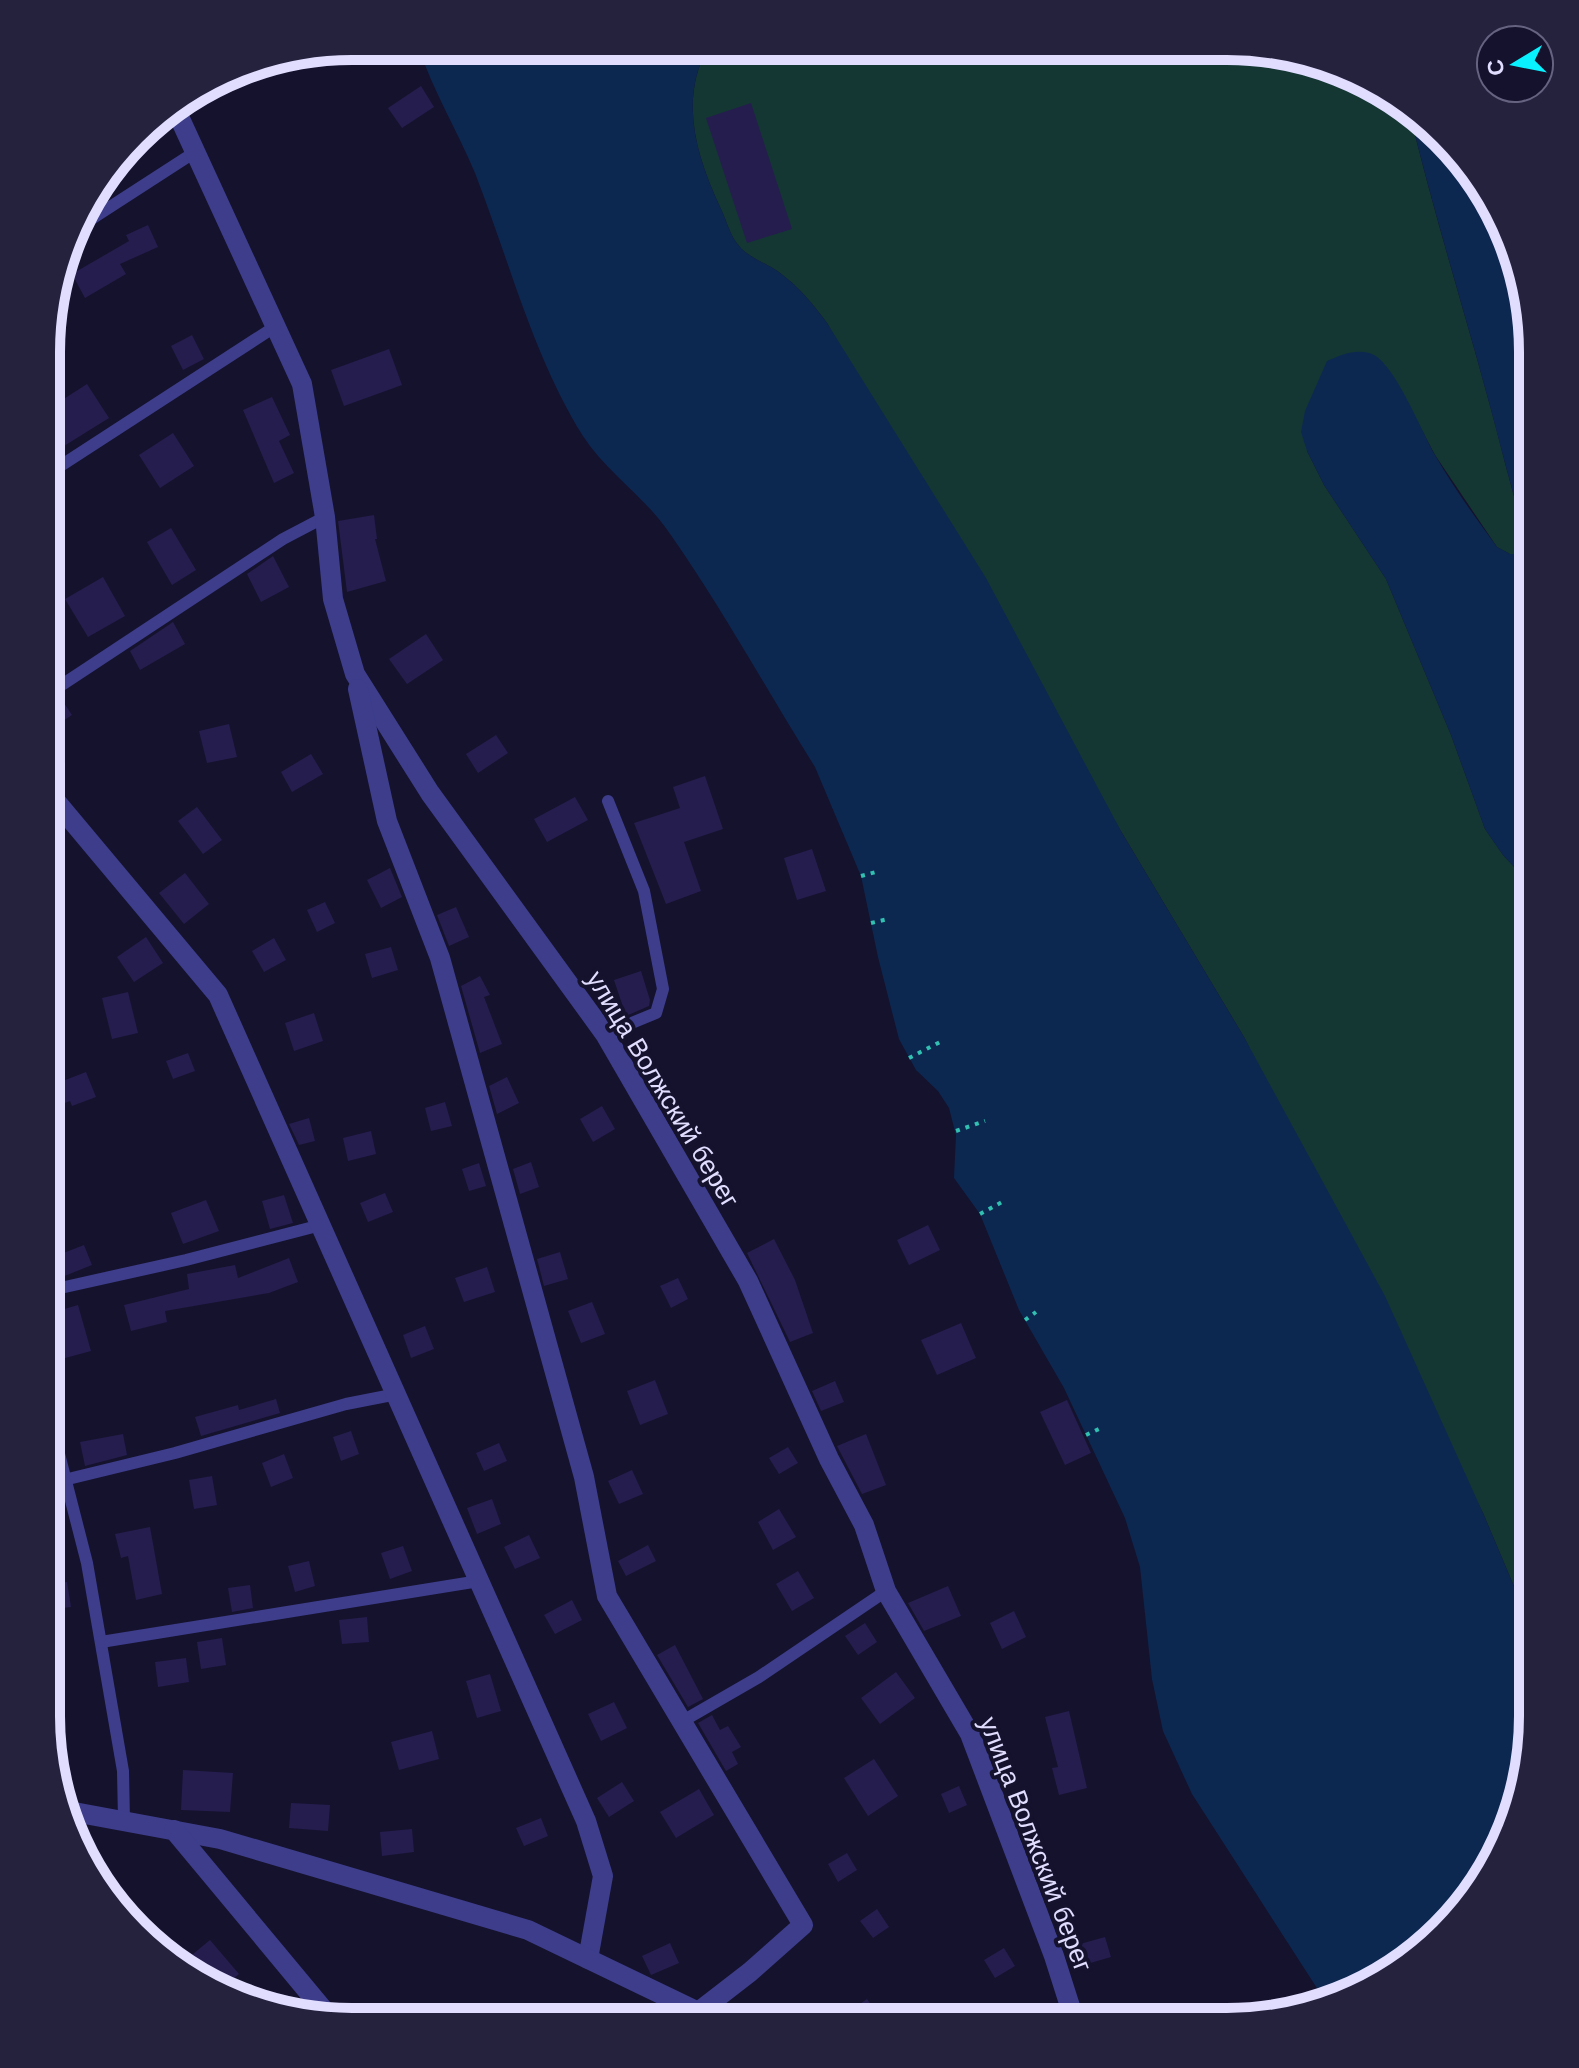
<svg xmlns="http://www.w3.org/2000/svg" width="1579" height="2068" font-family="Helvetica,sans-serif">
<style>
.green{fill:#143734}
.water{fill:#0d2850}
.building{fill:#251d4e}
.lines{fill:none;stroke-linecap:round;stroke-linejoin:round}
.path{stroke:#31c0b1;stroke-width:4;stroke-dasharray:4 6;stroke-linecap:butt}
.lane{stroke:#3d3d8c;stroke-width:12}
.street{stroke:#3d3d8c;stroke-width:20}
.labels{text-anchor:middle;stroke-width:8;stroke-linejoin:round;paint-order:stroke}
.street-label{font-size:26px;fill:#e0ddff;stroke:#15122d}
.rim{fill:none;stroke:#e0ddff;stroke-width:10}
</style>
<rect width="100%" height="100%" fill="#15122d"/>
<!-- green -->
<path class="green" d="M 708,47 L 1268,49 L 1344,69 L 1408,106 C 1436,225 1474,340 1504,459 C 1510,484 1526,530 1520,554 L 1510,554 L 1497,547 L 1435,455 L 1397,383 L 1307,451 L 1324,485 L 1386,579 L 1451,735 L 1485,829 L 1503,855 L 1533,887 L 1532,1629 L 1483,1513 L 1244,1037 L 1122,833 L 827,323 C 813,304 799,287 780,273 C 767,263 750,259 739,246 C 730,236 726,219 720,207 C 696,155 679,100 708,47 Z"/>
<!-- water -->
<g class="water">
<path d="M 418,46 L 708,47 C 679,100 696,155 720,207 C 726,219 730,236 739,246 C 750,259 767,263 780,273 C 799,287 813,304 827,323 L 986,578 L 1122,833 L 1244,1037 L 1385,1296 L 1483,1513 L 1532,1629 L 1532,1737 L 1517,1815 L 1481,1886 L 1428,1946 L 1363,1990 L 1324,1999 L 1192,1794 L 1163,1731 L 1152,1679 L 1140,1567 L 1125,1518 L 1064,1388 L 1019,1310 L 980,1214 L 954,1178 L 956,1135 L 949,1108 L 938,1091 L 916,1070 L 899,1039 L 878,957 L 861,876 L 815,767 C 766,689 721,606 668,531 C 644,496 606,472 583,436 C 533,356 509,260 475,173 C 457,130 433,91 418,46 Z"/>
<path d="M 1408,106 L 1413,109 L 1501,216 L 1533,351 L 1533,887 L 1503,855 L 1485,829 L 1451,735 L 1386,579 L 1324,485 L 1307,451 L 1301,432 L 1305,411 L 1327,361 C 1340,355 1359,347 1374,355 C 1396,367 1422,432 1435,455 C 1453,487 1475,517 1497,547 L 1510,554 L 1520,554 C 1526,530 1510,483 1504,459 C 1474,340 1436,224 1408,106 Z"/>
</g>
<!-- building -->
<g class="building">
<path d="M 421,86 L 434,107 L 402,128 L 388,108 Z"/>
<path d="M 751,103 L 792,229 L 747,243 L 706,118 Z"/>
<path d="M 148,225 L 158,247 L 120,264 L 126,274 L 85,298 L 72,274 L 129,241 L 126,235 Z"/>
<path d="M 192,335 L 204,359 L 183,370 L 171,346 Z"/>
<path d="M 389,349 L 402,385 L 344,406 L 331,370 Z"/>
<path d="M 87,384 L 109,418 L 48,456 L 48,418 L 63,408 L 59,402 Z"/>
<path d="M 272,397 L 290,435 L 279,441 L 294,473 L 274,483 L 243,410 Z"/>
<path d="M 173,433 L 194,466 L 160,488 L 139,455 Z"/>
<path d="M 374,515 L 377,539 L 375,539 L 386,581 L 347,592 L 338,521 Z"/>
<path d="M 171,528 L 196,570 L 172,585 L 147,542 Z"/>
<path d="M 273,556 L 289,587 L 261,602 L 247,574 Z"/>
<path d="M 103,577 L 125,616 L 88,637 L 65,599 Z"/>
<path d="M 173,622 L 185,644 L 140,670 L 130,651 Z"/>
<path d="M 426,634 L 443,660 L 407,684 L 389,659 Z"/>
<path d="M 62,700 L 72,715 L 48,731 L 48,710 Z"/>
<path d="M 229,724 L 237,757 L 207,763 L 199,731 Z"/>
<path d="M 496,735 L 508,753 L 478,773 L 466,754 Z"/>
<path d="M 311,754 L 323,774 L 292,792 L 281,772 Z"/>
<path d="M 705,776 L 723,829 L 684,842 L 701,891 L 666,904 L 634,823 L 680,808 L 673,787 Z"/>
<path d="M 575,797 L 588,820 L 547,842 L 534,819 Z"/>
<path d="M 197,807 L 222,840 L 203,854 L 178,821 Z"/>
<path d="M 812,849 L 826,891 L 797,900 L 784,858 Z"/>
<path d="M 390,868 L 402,897 L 381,908 L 367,880 Z"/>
<path d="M 185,873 L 209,904 L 184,924 L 159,893 Z"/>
<path d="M 325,902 L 335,923 L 317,932 L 307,910 Z"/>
<path d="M 456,907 L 469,937 L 449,946 L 437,915 Z"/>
<path d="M 146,937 L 163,963 L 134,982 L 117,957 Z"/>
<path d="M 274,938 L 286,960 L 264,972 L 252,951 Z"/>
<path d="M 391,947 L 398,970 L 372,978 L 365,954 Z"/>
<path d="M 641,971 L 650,1000 L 649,1006 L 626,1016 L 614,980 Z"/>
<path d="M 480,976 L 490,995 L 484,997 L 502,1044 L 480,1053 L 461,986 Z"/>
<path d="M 128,992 L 138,1033 L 112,1039 L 102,998 Z"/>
<path d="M 314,1013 L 323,1041 L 294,1051 L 285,1023 Z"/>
<path d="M 188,1053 L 195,1071 L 173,1079 L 166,1061 Z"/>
<path d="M 86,1072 L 96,1097 L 72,1106 L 70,1101 L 47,1110 L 47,1087 Z"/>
<path d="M 507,1077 L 519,1103 L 497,1114 L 489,1086 Z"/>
<path d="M 445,1102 L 452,1126 L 431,1131 L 425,1108 Z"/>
<path d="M 602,1106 L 615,1129 L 593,1142 L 580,1119 Z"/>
<path d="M 309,1118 L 315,1141 L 299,1145 L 289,1124 Z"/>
<path d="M 371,1131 L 376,1154 L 348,1161 L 343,1138 Z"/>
<path d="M 531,1162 L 539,1187 L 520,1194 L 513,1169 Z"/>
<path d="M 479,1163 L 486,1186 L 469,1191 L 462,1169 Z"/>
<path d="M 385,1193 L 393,1212 L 368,1222 L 360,1203 Z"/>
<path d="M 284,1195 L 293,1223 L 270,1229 L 262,1201 Z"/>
<path d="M 206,1200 L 219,1231 L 183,1244 L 171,1213 Z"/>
<path d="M 928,1225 L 940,1250 L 909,1265 L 897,1240 Z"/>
<path d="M 774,1239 L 795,1280 L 813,1333 L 790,1342 L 747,1253 Z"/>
<path d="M 84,1245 L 92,1265 L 62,1277 L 53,1257 Z"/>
<path d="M 560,1252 L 568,1279 L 544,1286 L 537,1259 Z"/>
<path d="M 289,1258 L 298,1282 L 269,1293 L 165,1311 L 167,1322 L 131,1331 L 124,1305 L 189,1289 L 187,1274 L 235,1265 L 238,1278 Z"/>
<path d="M 487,1267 L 495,1292 L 464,1302 L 455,1278 Z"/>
<path d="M 678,1278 L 688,1299 L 671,1308 L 660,1286 Z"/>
<path d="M 592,1302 L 605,1334 L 581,1343 L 568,1311 Z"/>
<path d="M 78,1305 L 91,1351 L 47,1363 L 47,1314 Z"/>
<path d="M 961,1323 L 976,1358 L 937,1375 L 921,1340 Z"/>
<path d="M 425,1326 L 434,1349 L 411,1358 L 403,1335 Z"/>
<path d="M 655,1380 L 668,1414 L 640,1425 L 627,1391 Z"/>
<path d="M 835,1381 L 844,1402 L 821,1411 L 812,1391 Z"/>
<path d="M 276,1399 L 280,1413 L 201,1436 L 195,1417 L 238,1405 L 239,1410 Z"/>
<path d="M 1067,1400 L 1091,1453 L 1065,1465 L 1040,1412 Z"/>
<path d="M 351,1431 L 359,1454 L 341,1461 L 333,1437 Z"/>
<path d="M 123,1434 L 127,1455 L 85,1466 L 80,1442 Z"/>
<path d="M 866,1434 L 886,1485 L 862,1494 L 837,1446 Z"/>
<path d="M 499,1443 L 507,1461 L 484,1471 L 476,1453 Z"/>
<path d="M 788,1447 L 798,1463 L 779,1474 L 769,1458 Z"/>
<path d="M 284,1454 L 293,1478 L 271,1487 L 262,1463 Z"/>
<path d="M 632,1470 L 643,1494 L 619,1504 L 608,1481 Z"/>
<path d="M 212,1476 L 217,1505 L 194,1509 L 189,1480 Z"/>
<path d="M 492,1499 L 501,1524 L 477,1534 L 467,1508 Z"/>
<path d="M 779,1509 L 796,1537 L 773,1550 L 758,1522 Z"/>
<path d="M 150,1527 L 162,1594 L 136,1600 L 128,1556 L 121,1558 L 115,1534 Z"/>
<path d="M 529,1535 L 540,1558 L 515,1569 L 504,1547 Z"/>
<path d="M 648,1545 L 656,1561 L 626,1576 L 618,1561 Z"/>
<path d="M 403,1546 L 412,1571 L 390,1579 L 381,1553 Z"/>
<path d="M 309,1561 L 315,1586 L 295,1592 L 288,1566 Z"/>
<path d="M 798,1571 L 814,1598 L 792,1611 L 776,1584 Z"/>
<path d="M 67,1582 L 71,1607 L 46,1610 L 46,1585 Z"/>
<path d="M 250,1585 L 253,1608 L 232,1612 L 228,1588 Z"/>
<path d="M 948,1586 L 961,1616 L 924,1631 L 908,1603 Z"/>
<path d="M 572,1600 L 582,1620 L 555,1634 L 544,1615 Z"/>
<path d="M 1014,1611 L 1026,1637 L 1002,1649 L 990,1623 Z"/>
<path d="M 367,1617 L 369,1642 L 342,1644 L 339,1620 Z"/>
<path d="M 865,1623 L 877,1642 L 858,1655 L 845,1636 Z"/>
<path d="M 222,1638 L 226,1665 L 201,1669 L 197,1642 Z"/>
<path d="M 675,1645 L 703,1699 L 688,1707 L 657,1655 Z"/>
<path d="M 186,1658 L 189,1682 L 158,1687 L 155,1662 Z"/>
<path d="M 896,1672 L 915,1698 L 880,1724 L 861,1698 Z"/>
<path d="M 490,1674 L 501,1711 L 477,1718 L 466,1681 Z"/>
<path d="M 614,1702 L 627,1728 L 601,1741 L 588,1714 Z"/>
<path d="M 1069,1711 L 1087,1788 L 1059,1795 L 1052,1768 L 1058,1767 L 1045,1717 Z"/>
<path d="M 712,1715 L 720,1730 L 728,1726 L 741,1747 L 732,1752 L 738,1764 L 726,1771 L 698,1723 Z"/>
<path d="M 432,1731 L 439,1759 L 399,1770 L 391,1742 Z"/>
<path d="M 874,1759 L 898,1796 L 868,1816 L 844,1778 Z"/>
<path d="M 183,1770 L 233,1773 L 230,1812 L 181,1810 Z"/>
<path d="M 622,1782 L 634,1801 L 609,1817 L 597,1798 Z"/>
<path d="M 959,1786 L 967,1805 L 949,1813 L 941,1794 Z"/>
<path d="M 699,1789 L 714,1815 L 676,1838 L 660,1812 Z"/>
<path d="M 291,1803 L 330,1805 L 328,1831 L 289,1828 Z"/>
<path d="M 541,1818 L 548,1836 L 524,1846 L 516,1828 Z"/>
<path d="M 412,1829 L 414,1852 L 382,1856 L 380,1832 Z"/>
<path d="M 847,1853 L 857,1870 L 838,1882 L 828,1864 Z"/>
<path d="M 877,1909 L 889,1927 L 873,1938 L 860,1921 Z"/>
<path d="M 1105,1937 L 1111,1957 L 1087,1964 L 1080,1944 Z"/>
<path d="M 210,1940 L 239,1974 L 224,1986 L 203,1978 L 187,1959 Z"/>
<path d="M 670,1943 L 679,1963 L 651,1975 L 642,1956 Z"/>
<path d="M 1004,1948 L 1015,1966 L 995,1978 L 984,1960 Z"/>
<path d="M 867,1999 L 882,2021 L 836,2021 Z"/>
</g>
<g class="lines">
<!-- path -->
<g class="path">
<path d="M 861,876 L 876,872"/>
<path d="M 871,923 L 888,919"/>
<path d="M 909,1058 L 942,1041"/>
<path d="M 956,1131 L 985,1121"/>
<path d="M 980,1214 L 1002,1202"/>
<path d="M 1025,1320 L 1036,1312"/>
<path d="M 1086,1435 L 1101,1428"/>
</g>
<!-- lane -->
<g class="lane">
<path d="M 76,229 L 195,152"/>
<path d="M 48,474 L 276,326"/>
<path d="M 48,694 L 283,539 L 325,517"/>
<path d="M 605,1034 L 656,1013 L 663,989 L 644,891 L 608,801"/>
<path d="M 47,1291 L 186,1260 L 321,1225"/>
<path d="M 47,1407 L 87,1563 L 123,1771 L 124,1820"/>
<path d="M 64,1480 L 175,1453 L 346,1404 L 397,1394"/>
<path d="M 101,1642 L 479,1581"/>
<path d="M 681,1722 L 759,1677 L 886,1591"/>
</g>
<!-- street -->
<g class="street">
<path d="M 175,108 L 302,384 L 325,517 L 333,599 L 355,674 L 430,793 L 605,1034 L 748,1281 L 829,1459 L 864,1525 L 886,1591 L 970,1734 L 1054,1956 L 1075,2022"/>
<path d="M 358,689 L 387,821 L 440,958 L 584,1477 L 607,1596 L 803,1925 L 750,1972 L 697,2013"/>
<path d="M 48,792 L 218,995 L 586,1821 L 603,1876 L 588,1959"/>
<path d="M 67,1808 L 74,1812 L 220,1839 L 528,1930 L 717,2021"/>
<path d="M 174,1830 L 331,2019"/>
</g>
</g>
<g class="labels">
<!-- street labels -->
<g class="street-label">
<text transform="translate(663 1089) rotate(59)" y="9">улица Волжский берег</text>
<text transform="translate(1036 1844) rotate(69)" y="9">улица Волжский берег</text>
</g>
</g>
<!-- crop -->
<path d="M0 0H1579V2068H0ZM352 60H1227A292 292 0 0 1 1519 352V1716A292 292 0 0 1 1227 2008H352A292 292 0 0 1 60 1716V352A292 292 0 0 1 352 60Z" fill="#25223e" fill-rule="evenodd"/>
<path class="rim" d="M352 60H1227A292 292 0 0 1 1519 352V1716A292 292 0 0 1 1227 2008H352A292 292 0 0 1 60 1716V352A292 292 0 0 1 352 60Z"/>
<!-- north arrow -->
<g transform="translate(1515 64) rotate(260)"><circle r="38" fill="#15122d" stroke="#666381" stroke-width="2"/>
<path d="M0-6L14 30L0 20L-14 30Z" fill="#09f0ff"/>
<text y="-12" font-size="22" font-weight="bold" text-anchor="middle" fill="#e0ddff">С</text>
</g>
</svg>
